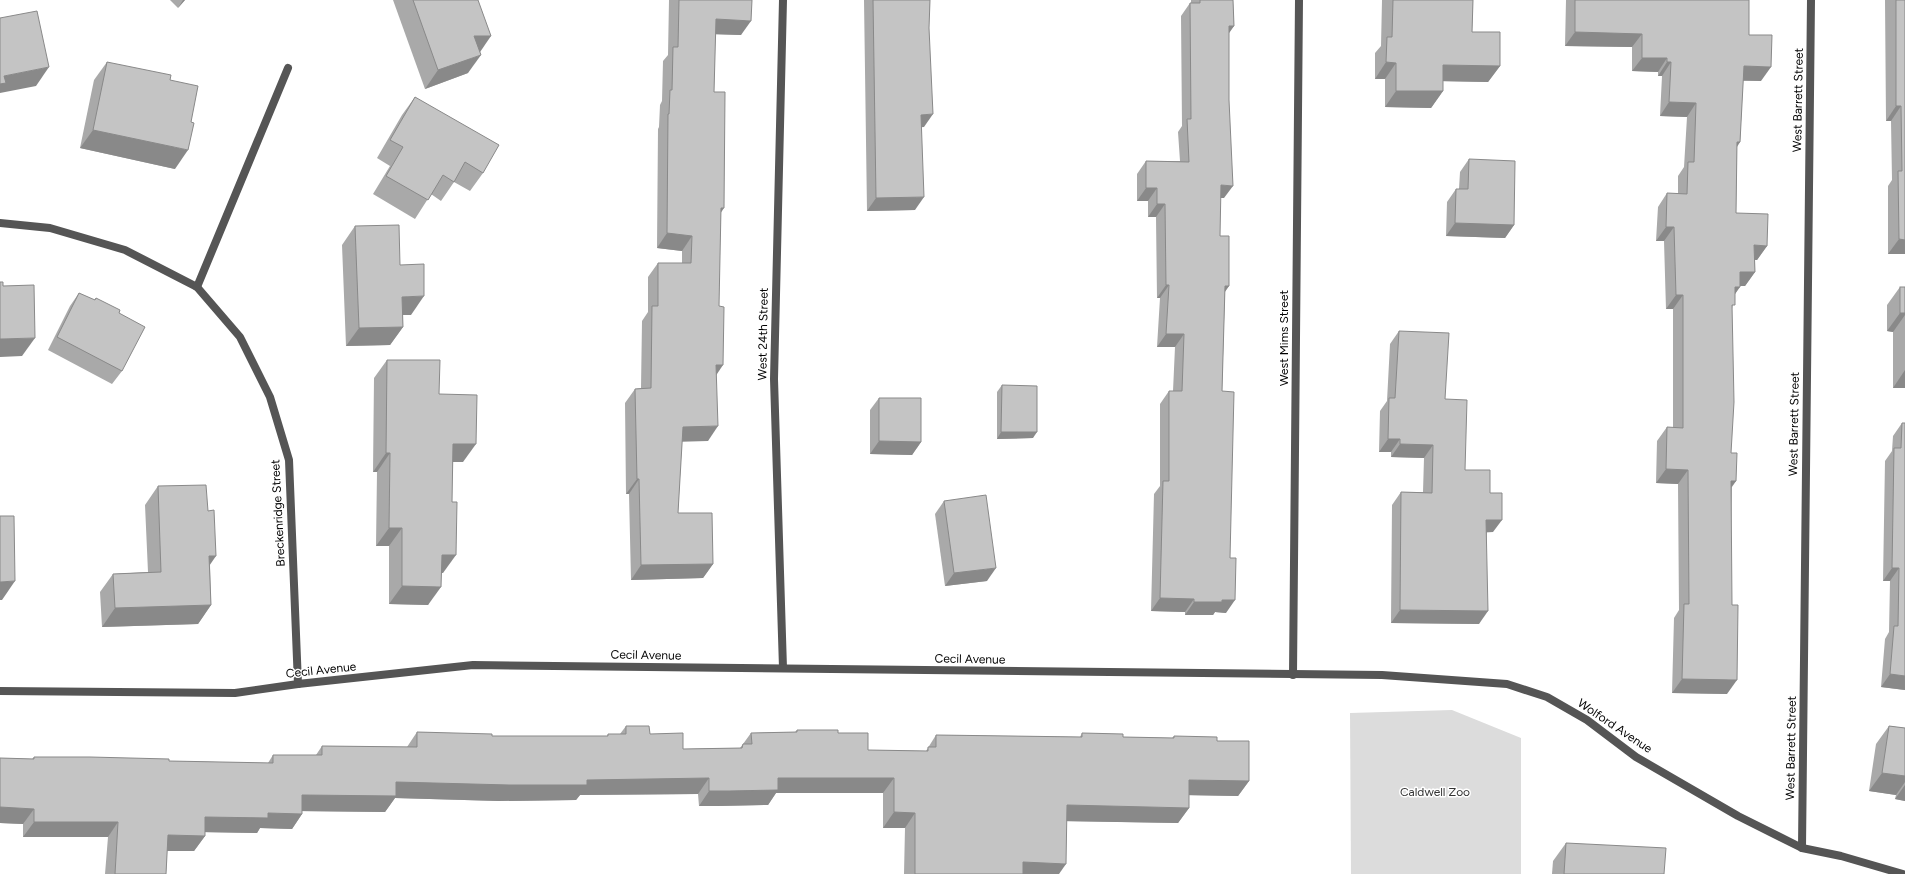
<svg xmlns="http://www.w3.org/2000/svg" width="1905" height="874" font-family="Figtree,sans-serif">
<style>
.green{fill:#dcdcdc}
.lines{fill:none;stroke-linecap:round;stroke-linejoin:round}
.minor{stroke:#555;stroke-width:8}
.wall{fill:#a9a9a9}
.shaded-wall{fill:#898989}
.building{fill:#c4c4c4;stroke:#898989}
.labels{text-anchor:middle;stroke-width:3;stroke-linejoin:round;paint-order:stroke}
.street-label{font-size:12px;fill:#000;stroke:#fff}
.park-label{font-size:12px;fill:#333;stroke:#fff}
</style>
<rect width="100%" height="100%" fill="#fff"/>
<!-- green -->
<path class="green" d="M 1452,710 L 1521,738 L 1521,874 L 1351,874 L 1350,713 Z"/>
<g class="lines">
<!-- minor -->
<g class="minor">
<path d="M 0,223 L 50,228 L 125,250 L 197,287 L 240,337 L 270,397 L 289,460 L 298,684"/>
<path d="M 197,287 L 288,68"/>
<path d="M 783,668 L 774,379 L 783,0"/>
<path d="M 1293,675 L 1299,0"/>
<path d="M 0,691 L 235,693 L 298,684 L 473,665 L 1382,675 L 1507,684 L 1547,697 L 1587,720 L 1636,757 L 1738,816 L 1802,848 L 1841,856 L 1903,874"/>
<path d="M 1802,848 L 1811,0"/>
</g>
</g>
<!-- wall -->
<g class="wall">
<path d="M 170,0 L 185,0 L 178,8 Z"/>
<path d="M 393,0 L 478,0 L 468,73 L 425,89 Z"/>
<path d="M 669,0 L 752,0 L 741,35 L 715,34 L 714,92 L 721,213 L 716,375 L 708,441 L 682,441 L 678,513 L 713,564 L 703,578 L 631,580 L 629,494 L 626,494 L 625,403 L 635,389 L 641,388 L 642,321 L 648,312 L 648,277 L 658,263 L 682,263 L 682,251 L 657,248 L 658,129 L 659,127 L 660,105 L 662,101 L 663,61 L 668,55 Z"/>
<path d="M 864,0 L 930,0 L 924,127 L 922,127 L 915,210 L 867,211 Z"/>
<path d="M 1191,0 L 1233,0 L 1234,26 L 1229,32 L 1224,198 L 1220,198 L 1220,236 L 1229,286 L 1225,291 L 1222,391 L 1226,613 L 1215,612 L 1213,615 L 1185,615 L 1185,612 L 1151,611 L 1154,494 L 1160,486 L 1160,404 L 1169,391 L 1173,391 L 1175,347 L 1157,347 L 1160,298 L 1157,298 L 1156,217 L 1148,217 L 1148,201 L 1137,201 L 1137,174 L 1146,161 L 1180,161 L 1178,132 L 1182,126 L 1181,16 L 1190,3 L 1191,3 Z"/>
<path d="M 1382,0 L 1473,0 L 1472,32 L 1500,66 L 1488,82 L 1443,81 L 1443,91 L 1431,108 L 1385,107 L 1385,79 L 1375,79 L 1375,53 L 1381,46 Z"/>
<path d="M 1566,0 L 1749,0 L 1749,35 L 1761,81 L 1743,81 L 1740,142 L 1737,147 L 1736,213 L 1767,246 L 1757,260 L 1755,260 L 1755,272 L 1745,286 L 1740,286 L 1735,294 L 1732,309 L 1731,453 L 1736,481 L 1732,487 L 1727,694 L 1672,693 L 1674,618 L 1679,610 L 1678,484 L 1656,483 L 1657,441 L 1667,427 L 1673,428 L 1673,309 L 1666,309 L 1664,241 L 1656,241 L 1658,207 L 1667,193 L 1678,194 L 1678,176 L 1684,167 L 1687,117 L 1660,116 L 1662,76 L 1658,76 L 1658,72 L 1632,71 L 1632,47 L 1565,46 Z"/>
<path d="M 1885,0 L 1905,0 L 1905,254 L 1888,254 L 1888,186 L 1892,180 L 1891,121 L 1886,121 Z"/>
<path d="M 107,62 L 170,80 L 175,169 L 80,148 L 94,80 Z"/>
<path d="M 415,97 L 483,173 L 470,191 L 454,182 L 441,201 L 431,194 L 415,219 L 373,194 L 390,166 L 377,158 L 402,115 Z"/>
<path d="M 1469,159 L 1514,225 L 1505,238 L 1446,236 L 1447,202 L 1456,189 L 1459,189 L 1460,172 Z"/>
<path d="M 355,226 L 400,265 L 411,315 L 403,315 L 403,327 L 390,345 L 346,346 L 342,245 Z"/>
<path d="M 1900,287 L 1905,287 L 1905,388 L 1893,388 L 1893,332 L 1887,331 L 1887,305 Z"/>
<path d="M 79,293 L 94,300 L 96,298 L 119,313 L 122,371 L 112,384 L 48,350 L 70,306 Z"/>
<path d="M 1399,331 L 1445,399 L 1465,470 L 1490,493 L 1493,532 L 1487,532 L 1479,624 L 1391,623 L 1392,505 L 1401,492 L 1423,492 L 1424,458 L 1391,457 L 1391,452 L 1379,452 L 1380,411 L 1387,401 L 1390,344 Z"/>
<path d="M 387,360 L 439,394 L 463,462 L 453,462 L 443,573 L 442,573 L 428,605 L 389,604 L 389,546 L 376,546 L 377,472 L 373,472 L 374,378 Z"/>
<path d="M 1002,385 L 1033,438 L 997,439 L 997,392 Z"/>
<path d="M 879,398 L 921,442 L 912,455 L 870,454 L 870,410 Z"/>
<path d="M 1902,423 L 1905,690 L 1881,687 L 1885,639 L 1889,632 L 1890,581 L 1883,581 L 1885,461 L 1892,451 L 1893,436 Z"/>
<path d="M 158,486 L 210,565 L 211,605 L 198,624 L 102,627 L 100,592 L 113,574 L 148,572 L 145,505 Z"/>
<path d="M 944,501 L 987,581 L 945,586 L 935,514 Z"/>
<path d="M 626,726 L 650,734 L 683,749 L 740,748 L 743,744 L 751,733 L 795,732 L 797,730 L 838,733 L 868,750 L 926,751 L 936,735 L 1080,737 L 1082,733 L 1123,737 L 1172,738 L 1174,736 L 1217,741 L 1249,781 L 1238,796 L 1189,795 L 1189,808 L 1178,823 L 1066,821 L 1059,874 L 904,874 L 905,828 L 883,828 L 883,793 L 776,793 L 768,805 L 718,806 L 699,806 L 698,794 L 580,795 L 576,800 L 499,801 L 395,798 L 385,812 L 302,811 L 302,814 L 292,829 L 260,828 L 257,833 L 205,832 L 205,836 L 194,851 L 167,851 L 166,874 L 105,874 L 108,837 L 23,837 L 23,824 L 0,823 L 0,758 L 32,759 L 34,757 L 169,761 L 268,763 L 273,755 L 316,755 L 322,746 L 407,747 L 417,732 L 492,736 L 607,736 L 608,734 L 620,734 Z"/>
<path d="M 1889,726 L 1905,728 L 1905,801 L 1895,799 L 1896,795 L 1869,791 L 1876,744 Z"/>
<path d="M 1566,843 L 1664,874 L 1552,874 L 1553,861 Z"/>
</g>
<!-- shaded-wall -->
<g class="shaded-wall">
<path d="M 183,0 L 185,0 L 178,8 Z"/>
<path d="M 716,19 L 751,21 L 741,35 L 706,34 Z"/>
<path d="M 1229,26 L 1234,26 L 1225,39 Z"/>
<path d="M 1575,32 L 1642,34 L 1632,47 L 1565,46 Z"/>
<path d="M 474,36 L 491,36 L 478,55 Z"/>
<path d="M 481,55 L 468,73 L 425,89 L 438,70 Z"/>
<path d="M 1642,58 L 1667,58 L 1658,72 L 1632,71 Z"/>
<path d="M 1386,62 L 1396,63 L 1385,79 L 1375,79 Z"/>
<path d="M 1667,62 L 1671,62 L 1662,76 L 1658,76 Z"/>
<path d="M 1443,65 L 1500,66 L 1488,82 L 1432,81 Z"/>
<path d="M 1744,66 L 1771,67 L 1761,81 L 1734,80 Z"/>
<path d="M 49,67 L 36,86 L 0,93 L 0,82 L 4,76 Z"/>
<path d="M 1396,91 L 1443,91 L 1431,108 L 1385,107 Z"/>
<path d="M 1669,102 L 1696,103 L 1687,117 L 1660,116 Z"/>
<path d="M 1896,106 L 1901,106 L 1891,121 L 1886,121 Z"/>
<path d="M 933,114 L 924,127 L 912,128 L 921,115 Z"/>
<path d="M 93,130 L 188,150 L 175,169 L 80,148 Z"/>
<path d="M 1737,142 L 1740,142 L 1730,156 Z"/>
<path d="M 1221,185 L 1233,186 L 1224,198 L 1212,198 Z"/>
<path d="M 1146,188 L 1157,188 L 1148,201 L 1137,201 Z"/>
<path d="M 924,197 L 915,210 L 867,211 L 876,198 Z"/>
<path d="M 1157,204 L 1165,204 L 1156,217 L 1148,217 Z"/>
<path d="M 721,208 L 724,208 L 714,223 Z"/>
<path d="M 1455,223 L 1514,225 L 1505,238 L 1446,236 Z"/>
<path d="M 1666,227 L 1674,227 L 1664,241 L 1656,241 Z"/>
<path d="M 667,233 L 692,236 L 682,251 L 657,248 Z"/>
<path d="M 1899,239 L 1905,240 L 1905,254 L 1888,254 Z"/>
<path d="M 1754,245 L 1767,246 L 1757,260 L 1745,259 Z"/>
<path d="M 1740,272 L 1755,272 L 1745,286 L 1730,286 Z"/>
<path d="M 1166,285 L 1169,285 L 1160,298 L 1157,298 Z"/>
<path d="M 1225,286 L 1229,286 L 1220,299 Z"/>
<path d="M 1735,287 L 1740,287 L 1730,301 Z"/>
<path d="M 1676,295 L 1683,295 L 1673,309 L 1666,309 Z"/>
<path d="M 424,296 L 411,315 L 389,315 L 402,297 Z"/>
<path d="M 1900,313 L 1905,313 L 1905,315 L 1893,332 L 1887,331 Z"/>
<path d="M 403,327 L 390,345 L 346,346 L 359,328 Z"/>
<path d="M 1166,334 L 1184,334 L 1175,347 L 1157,347 Z"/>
<path d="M 35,338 L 22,356 L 0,357 L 0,339 Z"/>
<path d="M 716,365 L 723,365 L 713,380 Z"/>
<path d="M 1905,370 L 1905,388 L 1893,388 Z"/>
<path d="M 718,426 L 708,441 L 672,442 L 683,427 Z"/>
<path d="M 1001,432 L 1037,432 L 1033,438 L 997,439 Z"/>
<path d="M 1388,439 L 1400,439 L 1391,452 L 1379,452 Z"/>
<path d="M 879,441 L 921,442 L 912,455 L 870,454 Z"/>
<path d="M 453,444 L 476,444 L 463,462 L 440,462 Z"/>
<path d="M 1400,444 L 1433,445 L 1424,458 L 1391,457 Z"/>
<path d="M 386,453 L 390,453 L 377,472 L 373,472 Z"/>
<path d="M 1666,469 L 1688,470 L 1678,484 L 1656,483 Z"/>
<path d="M 637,479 L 639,479 L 629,494 L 626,494 Z"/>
<path d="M 1731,481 L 1736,481 L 1726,494 Z"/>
<path d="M 1486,520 L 1502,520 L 1493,532 L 1477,533 Z"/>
<path d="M 389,528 L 402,528 L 389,546 L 376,546 Z"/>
<path d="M 442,555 L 456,555 L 443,573 L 429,573 Z"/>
<path d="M 209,556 L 216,556 L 203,575 Z"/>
<path d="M 713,564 L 703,578 L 631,580 L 641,565 Z"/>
<path d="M 996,568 L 987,581 L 945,586 L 954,573 Z"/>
<path d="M 1892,568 L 1899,568 L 1890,581 L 1883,581 Z"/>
<path d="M 15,581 L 2,600 L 0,600 L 0,582 Z"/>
<path d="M 402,586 L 441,587 L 428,605 L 389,604 Z"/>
<path d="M 1160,598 L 1194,599 L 1185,612 L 1151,611 Z"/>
<path d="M 1222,600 L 1235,600 L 1226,613 L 1215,612 L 1213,615 L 1185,615 L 1194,602 Z"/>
<path d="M 211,605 L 198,624 L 102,627 L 115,608 Z"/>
<path d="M 1400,610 L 1488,611 L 1479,624 L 1391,623 Z"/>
<path d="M 1890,674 L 1905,676 L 1905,690 L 1881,687 Z"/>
<path d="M 1682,679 L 1737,680 L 1727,694 L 1672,693 Z"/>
<path d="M 1882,773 L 1905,776 L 1905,782 L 1896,795 L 1869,791 Z"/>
<path d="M 709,778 L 698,794 L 580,795 L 576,800 L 499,801 L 395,798 L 385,812 L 292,811 L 302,795 L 396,782 Z"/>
<path d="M 778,778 L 894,778 L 883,793 L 776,793 L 768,805 L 718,806 L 699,806 L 709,791 Z"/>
<path d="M 1189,780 L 1249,781 L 1238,796 L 1178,795 Z"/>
<path d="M 1905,785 L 1905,801 L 1895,799 Z"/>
<path d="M 1067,805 L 1189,808 L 1178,823 L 1056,821 Z"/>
<path d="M 0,807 L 34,809 L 23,824 L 0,823 Z"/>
<path d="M 894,812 L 915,813 L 905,828 L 883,828 Z"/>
<path d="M 268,813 L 302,814 L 292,829 L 260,828 L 257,833 L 195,832 L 205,817 Z"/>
<path d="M 34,822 L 118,822 L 108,837 L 23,837 Z"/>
<path d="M 168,835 L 205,836 L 194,851 L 158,851 Z"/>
<path d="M 1023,862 L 1066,864 L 1059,874 L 1015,874 Z"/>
</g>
<!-- building -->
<g class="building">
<path d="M 413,0 L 478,0 L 491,36 L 474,36 L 481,55 L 438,70 Z"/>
<path d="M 679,0 L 752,0 L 751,21 L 716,19 L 714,92 L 725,92 L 724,208 L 721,208 L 719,306 L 724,307 L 723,365 L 716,365 L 718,426 L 683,427 L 678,513 L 712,513 L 713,564 L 641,565 L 639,479 L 637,479 L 635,389 L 651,388 L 652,306 L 658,306 L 658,263 L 691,263 L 692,236 L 667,233 L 668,114 L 669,114 L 670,90 L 672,90 L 673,47 L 678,47 Z"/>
<path d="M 873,0 L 930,0 L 929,28 L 933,114 L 921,115 L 924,197 L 876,198 Z"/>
<path d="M 1200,0 L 1233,0 L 1234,26 L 1229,26 L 1229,100 L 1233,186 L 1221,185 L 1220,236 L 1229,236 L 1229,286 L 1225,286 L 1222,391 L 1234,392 L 1230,558 L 1236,558 L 1235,600 L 1222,600 L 1222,602 L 1194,602 L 1194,599 L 1160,598 L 1163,481 L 1169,481 L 1169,391 L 1182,391 L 1184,334 L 1166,334 L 1169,285 L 1166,285 L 1165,204 L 1157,204 L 1157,188 L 1146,188 L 1146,161 L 1189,162 L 1187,119 L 1191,119 L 1190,3 L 1200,3 Z"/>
<path d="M 1393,0 L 1473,0 L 1472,32 L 1500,32 L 1500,66 L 1443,65 L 1443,91 L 1396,91 L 1396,63 L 1386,62 L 1387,37 L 1392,37 Z"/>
<path d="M 1575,0 L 1749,0 L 1749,35 L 1772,35 L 1771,67 L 1744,66 L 1740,142 L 1737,142 L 1736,213 L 1768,214 L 1767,246 L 1754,245 L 1755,272 L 1740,272 L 1740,287 L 1735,287 L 1735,305 L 1732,305 L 1734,402 L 1731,453 L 1737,453 L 1736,481 L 1731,481 L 1732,605 L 1738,605 L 1737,680 L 1682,679 L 1684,604 L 1689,604 L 1688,470 L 1666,469 L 1667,427 L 1683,428 L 1683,295 L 1676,295 L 1674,227 L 1666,227 L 1667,193 L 1687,194 L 1688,162 L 1694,162 L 1696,103 L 1669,102 L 1671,62 L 1667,62 L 1667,58 L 1642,58 L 1642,34 L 1575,32 Z"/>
<path d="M 1896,0 L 1905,0 L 1905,240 L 1899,239 L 1898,171 L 1902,171 L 1901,106 L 1896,106 Z"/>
<path d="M 37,11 L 49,67 L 4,76 L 6,83 L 0,84 L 0,18 Z"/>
<path d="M 107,62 L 171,75 L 170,80 L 198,86 L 191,122 L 194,123 L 188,150 L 93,130 Z"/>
<path d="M 415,97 L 499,145 L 483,173 L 465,162 L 454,182 L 443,175 L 428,200 L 386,176 L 403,147 L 390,140 Z"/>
<path d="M 1469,159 L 1515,161 L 1514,225 L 1455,223 L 1456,189 L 1468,189 Z"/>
<path d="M 399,225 L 400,265 L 424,264 L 424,296 L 402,297 L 403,327 L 359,328 L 355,226 Z"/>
<path d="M 0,282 L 3,282 L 3,286 L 34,285 L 35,338 L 0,339 Z"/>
<rect x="1900" y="287" width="5" height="26"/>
<path d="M 79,293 L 95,300 L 96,298 L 120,310 L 119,313 L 145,327 L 122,371 L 57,337 Z"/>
<path d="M 1399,331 L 1449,333 L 1445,399 L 1467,400 L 1465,470 L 1490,470 L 1490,493 L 1502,493 L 1502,520 L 1486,520 L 1488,611 L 1400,610 L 1401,492 L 1432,493 L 1433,445 L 1400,444 L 1400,439 L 1388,439 L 1389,398 L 1395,398 Z"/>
<path d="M 387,360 L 440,360 L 439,394 L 477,395 L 476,444 L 453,444 L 452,502 L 457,502 L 456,555 L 442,555 L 441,587 L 402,586 L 402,528 L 389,528 L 390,453 L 386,453 Z"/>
<path d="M 1002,385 L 1037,386 L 1037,432 L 1001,432 Z"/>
<path d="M 879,398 L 921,398 L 921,442 L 879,441 Z"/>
<path d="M 1902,423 L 1905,423 L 1905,676 L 1890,674 L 1894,626 L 1898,626 L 1899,568 L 1892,568 L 1894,448 L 1901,448 Z"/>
<path d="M 206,485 L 208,511 L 214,510 L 216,556 L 209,556 L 211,605 L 115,608 L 113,574 L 161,572 L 158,486 Z"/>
<path d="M 986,495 L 996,568 L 954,573 L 944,501 Z"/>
<path d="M 0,516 L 14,516 L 15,581 L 0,582 Z"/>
<path d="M 626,726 L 649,726 L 650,734 L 683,733 L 683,749 L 742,748 L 743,744 L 752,744 L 751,733 L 797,732 L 797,730 L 838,730 L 838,733 L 868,733 L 868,750 L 928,751 L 928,747 L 936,747 L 936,735 L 1082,737 L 1082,733 L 1123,734 L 1123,737 L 1174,738 L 1174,736 L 1217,737 L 1217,741 L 1249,741 L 1249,781 L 1189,780 L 1189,808 L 1067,805 L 1066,864 L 1023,862 L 1023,874 L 915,874 L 915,813 L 894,812 L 894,778 L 778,778 L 778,790 L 729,791 L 709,791 L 709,778 L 587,780 L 587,785 L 509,785 L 396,782 L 396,796 L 302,795 L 302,814 L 268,813 L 268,818 L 205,817 L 205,836 L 168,835 L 166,874 L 115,874 L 118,822 L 34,822 L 34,809 L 0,807 L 0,758 L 34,759 L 34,757 L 90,757 L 169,759 L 169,761 L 273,763 L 273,755 L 322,755 L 322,746 L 417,747 L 417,732 L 492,734 L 492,736 L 608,736 L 608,734 L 626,734 Z"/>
<path d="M 1889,726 L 1905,728 L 1905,776 L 1882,773 Z"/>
<path d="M 1566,843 L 1666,848 L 1664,874 L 1564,874 Z"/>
</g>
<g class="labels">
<!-- street labels -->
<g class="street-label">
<text transform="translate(1798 100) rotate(-89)" y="4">West Barrett Street</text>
<text transform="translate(763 334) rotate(-89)" y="4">West 24th Street</text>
<text transform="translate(1284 338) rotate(-90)" y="4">West Mims Street</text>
<text transform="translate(1794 424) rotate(-89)" y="4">West Barrett Street</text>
<text transform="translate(278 513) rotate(-93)" y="4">Breckenridge Street</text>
<text transform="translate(646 655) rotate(1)" y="4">Cecil Avenue</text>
<text transform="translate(970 659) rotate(1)" y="4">Cecil Avenue</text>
<text transform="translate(321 670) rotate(-6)" y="4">Cecil Avenue</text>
<text transform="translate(1615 726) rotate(34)" y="4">Wolford Avenue</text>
<text transform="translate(1791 748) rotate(-89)" y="4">West Barrett Street</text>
</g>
<!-- park labels -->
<g class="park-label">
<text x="1435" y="796">Caldwell Zoo</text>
</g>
</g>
</svg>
